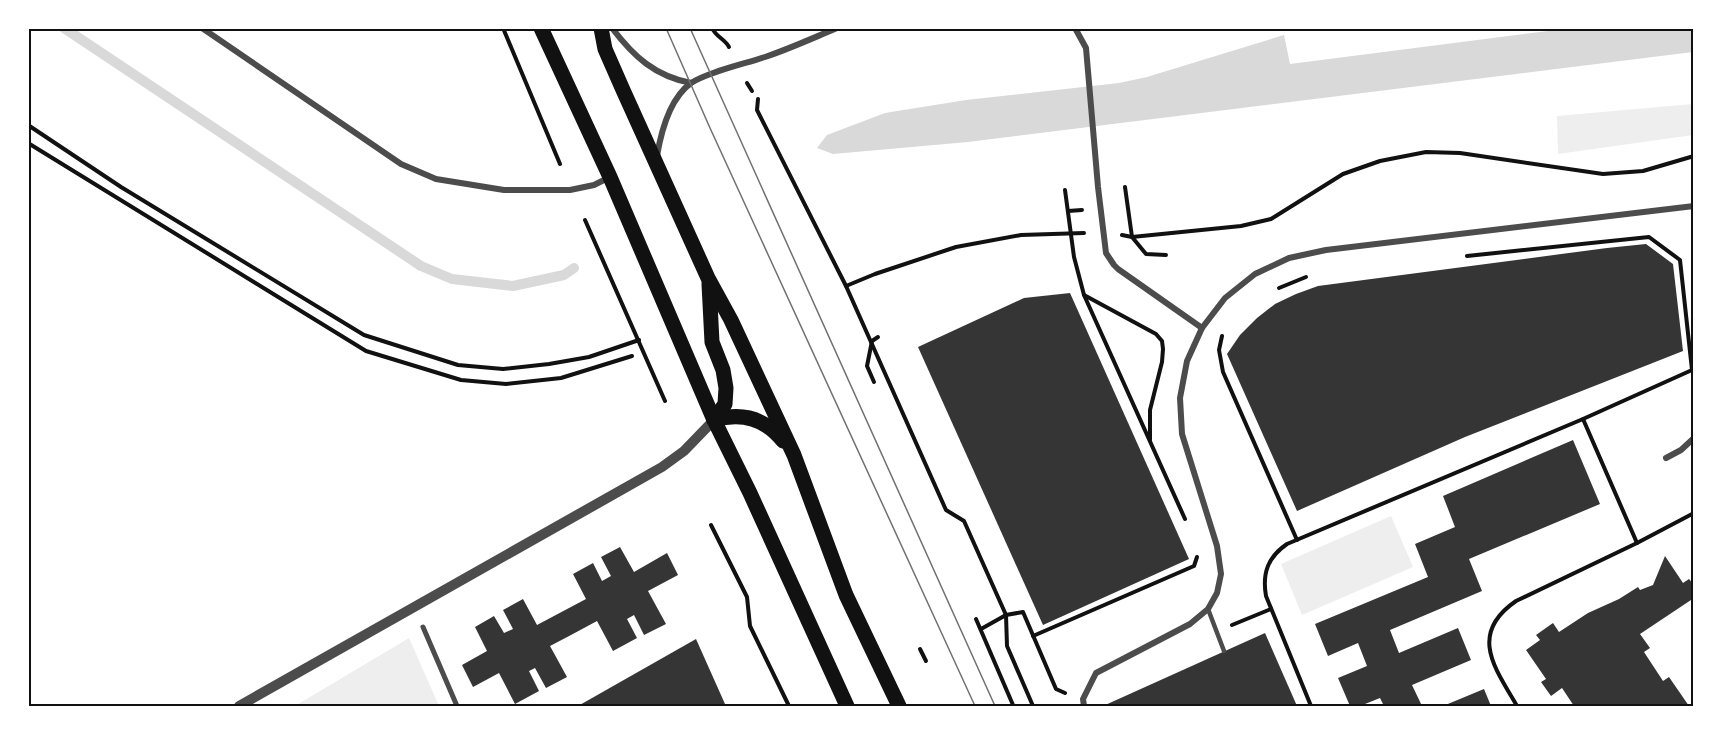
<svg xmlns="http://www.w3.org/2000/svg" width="1722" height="735" font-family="Roboto,sans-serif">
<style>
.green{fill:#eee}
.water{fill:#d9d9d9}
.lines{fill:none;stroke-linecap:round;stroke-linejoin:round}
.stream{stroke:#d9d9d9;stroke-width:10}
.building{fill:#353535}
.path{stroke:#111;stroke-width:4}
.service{stroke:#4c4c4c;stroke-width:4.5}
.pedestrian{stroke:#4c4c4c;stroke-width:5}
.minor{stroke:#4c4c4c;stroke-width:6}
.tertiary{stroke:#4c4c4c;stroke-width:10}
.primary{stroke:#111;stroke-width:15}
.tram{stroke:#707070;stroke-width:1.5}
.neatline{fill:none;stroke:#111;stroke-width:2}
</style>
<rect width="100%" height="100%" fill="#fff"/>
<!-- green -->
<g class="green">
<path d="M 1693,104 L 1693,135 L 1558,154 L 1557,116 Z"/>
<path d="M 1391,516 L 1413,567 L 1302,615 L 1281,564 Z"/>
<path d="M 409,638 L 439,706 L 295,706 Z"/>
</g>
<!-- water -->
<path class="water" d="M 1564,29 L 1693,29 L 1693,52 L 968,142 L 833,154 L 817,148 L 827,135 L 885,113 L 966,100 L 1119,83 L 1147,77 L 1284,35 L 1290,64 Z"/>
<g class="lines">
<!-- stream -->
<path class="stream" d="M 64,28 L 421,266 L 452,279 L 513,286 L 564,275 L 574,268"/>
</g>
<!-- building -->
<g class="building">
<path d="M 1646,244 L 1673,264 L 1683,351 L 1465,437 L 1297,511 L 1227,354 L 1240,335 L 1257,318 L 1275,304 L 1296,294 L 1318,286 L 1607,248 Z"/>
<path d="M 1070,293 L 1189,559 L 1043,625 L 918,347 L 1024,298 Z"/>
<path d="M 1573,440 L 1600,504 L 1469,559 L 1482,591 L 1390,630 L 1399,653 L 1458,628 L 1471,660 L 1412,685 L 1422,706 L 1384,706 L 1380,698 L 1360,706 L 1350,706 L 1338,678 L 1367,666 L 1358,643 L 1328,656 L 1315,624 L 1428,577 L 1415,544 L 1455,527 L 1443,496 Z"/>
<path d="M 620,547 L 634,572 L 667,553 L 678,575 L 648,591 L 666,624 L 644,635 L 634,615 L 627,619 L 637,638 L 613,651 L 597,621 L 571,635 L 550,646 L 567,677 L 546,688 L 535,668 L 529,671 L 539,691 L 515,704 L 499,673 L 473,687 L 462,665 L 487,651 L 475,627 L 494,616 L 504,633 L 513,629 L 503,610 L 523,599 L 537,625 L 586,599 L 573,574 L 593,563 L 602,581 L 611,576 L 601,557 Z"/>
<path d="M 1665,556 L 1683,583 L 1689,579 L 1694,585 L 1694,598 L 1640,634 L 1650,648 L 1644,652 L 1663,681 L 1669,677 L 1689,706 L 1574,706 L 1562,688 L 1551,696 L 1541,682 L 1546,679 L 1526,650 L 1540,640 L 1536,635 L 1553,623 L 1559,632 L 1588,613 L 1619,599 L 1638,587 L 1640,590 L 1653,585 Z"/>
<path d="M 1265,633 L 1297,706 L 1103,706 Z"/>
<path d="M 696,639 L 725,704 L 724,706 L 578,706 Z"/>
<path d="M 1484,689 L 1491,706 L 1443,706 Z"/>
</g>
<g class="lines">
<!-- path -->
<g class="path">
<path d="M 503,28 L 560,164"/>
<path d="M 712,28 C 716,37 725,39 729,47"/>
<path d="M 747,83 L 752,91"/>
<path d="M 758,99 L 757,110 L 846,286 L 946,510 L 964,521 L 1006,615 L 1007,646 L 1033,706"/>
<path d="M 28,125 L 121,187 L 364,335 L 458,365 L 503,369 L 549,364 L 589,357 L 639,340"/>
<path d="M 28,143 L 366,351 L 461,380 L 506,384 L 561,378 L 632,356"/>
<path d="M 1125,187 L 1132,237 L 1146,254 L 1166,255"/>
<path d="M 1065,190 L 1074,257 L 1084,295 L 1185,519"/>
<path d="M 1068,211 L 1082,210"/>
<path d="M 585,220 L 665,401"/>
<path d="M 1122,235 L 1132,237 L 1241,226 L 1271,219 L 1343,174 L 1380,161 L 1426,152 L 1460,153 L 1603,174 L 1643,171 L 1694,156"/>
<path d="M 846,286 L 875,274 L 956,247 L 1021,235 L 1084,233"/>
<path d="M 1279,288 L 1306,277"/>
<path d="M 1084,295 L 1156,334 L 1162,341 L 1163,349 L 1162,362 L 1150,410 L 1150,440"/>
<path d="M 1222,336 L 1219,350 L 1223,372 L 1297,540"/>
<path d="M 874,382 L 867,366 L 872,341 L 878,337"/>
<path d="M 1583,419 L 1637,543"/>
<path d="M 711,525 L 747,597 L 750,626 L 789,706"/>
<path d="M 976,619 L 1013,705"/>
<path d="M 1232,625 L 1271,609"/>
<path d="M 981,629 L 1006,615 L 1023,612 L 1056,689 L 1065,693"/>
<path d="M 1033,636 L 1194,566 L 1197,557"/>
<path d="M 920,649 L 926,661"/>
<path d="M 1311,706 L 1266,596 C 1262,573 1268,557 1287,544 L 1583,419 L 1692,370 L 1680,260 L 1649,237 L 1467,256"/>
<path d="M 1517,706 C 1495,668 1468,634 1516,601 L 1637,543 L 1694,513"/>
</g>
<!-- service -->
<path class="service" d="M 1208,609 L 1224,651"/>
<!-- pedestrian -->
<path class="pedestrian" d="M 423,627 L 457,706"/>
<!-- minor -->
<g class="minor">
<path d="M 202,28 L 401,164 L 436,179 L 504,190 L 570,190 L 594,185 L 610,177"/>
<path d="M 612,28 C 634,57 655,76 691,83"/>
<path d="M 1075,28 L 1086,48 L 1098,187 L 1106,253 L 1114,265 L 1118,269 L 1202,328"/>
<path d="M 657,156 C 661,132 669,99 691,83 C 708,72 744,64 765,57 C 789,49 813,38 837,28"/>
<path d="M 1666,458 L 1681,450 L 1694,438"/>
<path d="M 1084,706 L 1083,699 L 1096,673 L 1190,624 L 1208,609 L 1217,593 L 1221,574 L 1217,546 L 1182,434 L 1180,398 L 1187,361 L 1202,328 L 1225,298 L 1255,274 L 1289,258 L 1326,250 L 1694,206"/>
</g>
<!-- tertiary -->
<path class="tertiary" d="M 239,706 L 662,467 L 684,451 L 714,420"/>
<!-- primary -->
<g class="primary">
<path d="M 541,28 L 610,177 L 714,420 L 750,493 L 847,706"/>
<path d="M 601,28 L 605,49 L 623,90 L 708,278 L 731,320 L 794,455 L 846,595 L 899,706"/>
<path d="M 709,284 L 712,342 L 723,370 L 726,388 L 725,404 L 714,420"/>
<path d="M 714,420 C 742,412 765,418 783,441"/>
</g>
<!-- tram -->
<g class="tram">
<path d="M 666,28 L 710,128 L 975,706"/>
<path d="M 690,28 L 995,706"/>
</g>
</g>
<!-- border -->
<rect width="1722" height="735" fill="none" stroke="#ffffff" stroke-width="60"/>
<rect x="30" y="30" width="1662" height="675" class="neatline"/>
</svg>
